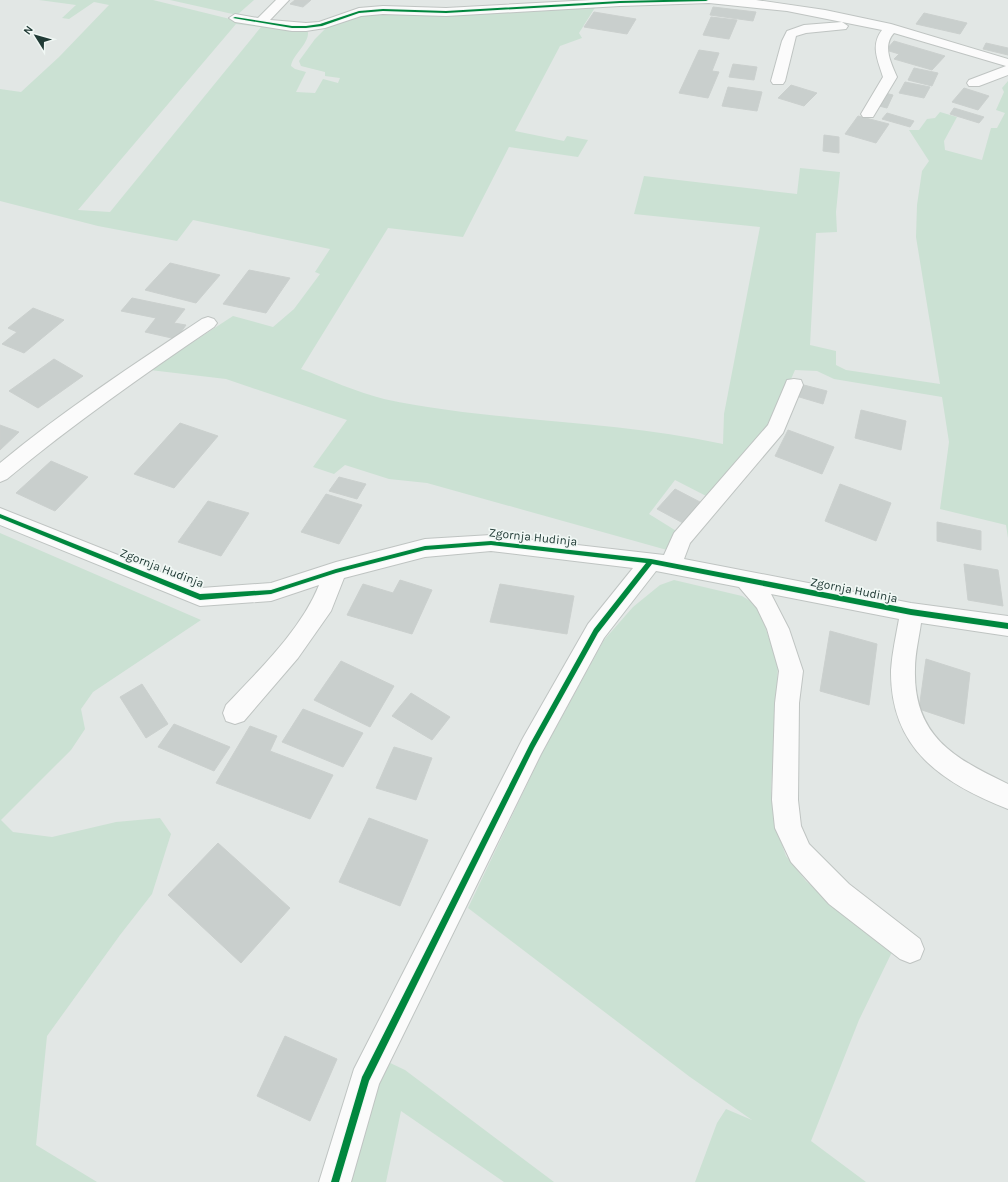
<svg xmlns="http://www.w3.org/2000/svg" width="1008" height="1182" font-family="Karla,sans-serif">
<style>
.green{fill:#cbe1d3;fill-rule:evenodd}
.building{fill:#c9cfcd;stroke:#cbd0ce}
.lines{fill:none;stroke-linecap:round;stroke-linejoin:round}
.minor-casing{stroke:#bfc4c2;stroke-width:2}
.minor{fill:#fbfbfb;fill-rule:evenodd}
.cycleway-casing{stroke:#f0f7f4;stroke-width:2}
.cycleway{fill:#00873e;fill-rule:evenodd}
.labels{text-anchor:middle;stroke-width:3.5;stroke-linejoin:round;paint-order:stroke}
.street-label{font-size:12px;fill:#203a35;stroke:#f0f7f4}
</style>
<rect width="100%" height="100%" fill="#e2e7e5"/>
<!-- green -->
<g class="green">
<path d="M 39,0 L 153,0 L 230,19 L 308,32 C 309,44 293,54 291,66 L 295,69 L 306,72 L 296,92 L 315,93 L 323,79 L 338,83 L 340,78 L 325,76 L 325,72 L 301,66 L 299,61 L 315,39 L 327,27 L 343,19 L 379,12 L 596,6 L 579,33 L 582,38 L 560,46 L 515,131 L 564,141 L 567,136 L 588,140 L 578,157 L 509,147 L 463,237 L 388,228 L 301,369 C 328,379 356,392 384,399 C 496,423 612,419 723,444 L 724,414 L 760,227 L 634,214 L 644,176 L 797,194 L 800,168 L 840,172 L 836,212 L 837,232 L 816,233 L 810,345 L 836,351 L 836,365 L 846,370 L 940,384 L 916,237 L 917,205 L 922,171 L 929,161 L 909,130 L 919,130 L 927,119 L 935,118 L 940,112 L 957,117 L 944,141 L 945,150 L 982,160 L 991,128 L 997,128 L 1005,113 L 996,110 L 1004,92 L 1002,88 L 1008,81 L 1008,538 L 1006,525 L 940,509 L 949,442 L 942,397 L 834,379 L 817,371 L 795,370 L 770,427 L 712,499 L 675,480 L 649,514 L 678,532 L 667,550 L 427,483 L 389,479 L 345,465 L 334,474 L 313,467 L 347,420 L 226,379 L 150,370 L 233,316 L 273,327 L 294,309 L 320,274 L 315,272 L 330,249 L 193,220 L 177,241 L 98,226 L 0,201 L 0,89 L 21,92 L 59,57 L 109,5 L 94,2 L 69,19 L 62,18 L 76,5 ZM 236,24 L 261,27 L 110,212 L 78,210 Z"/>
<path d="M 170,0 L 254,0 L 237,15 Z"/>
<path d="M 0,533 L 201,620 L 93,692 L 81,709 L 85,729 L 71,750 L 1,820 L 13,832 L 52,837 L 116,822 L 160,818 L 171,834 L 152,894 L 120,935 L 47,1036 L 36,1145 L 97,1182 L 0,1182 Z"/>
<path d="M 674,580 L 742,596 L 758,606 L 778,665 L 771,791 L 777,831 L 786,856 L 806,881 L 892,952 L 859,1020 L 811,1141 L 866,1182 L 695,1182 L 717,1123 L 726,1109 L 752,1120 L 690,1077 L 468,908 L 542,753 L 604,640 L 633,607 L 660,585 Z"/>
<path d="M 386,1061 L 405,1070 L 554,1182 L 504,1182 L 401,1111 L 386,1182 L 349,1182 Z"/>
</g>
<!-- building -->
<g class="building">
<path d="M 295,0 L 311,0 L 303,7 L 290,4 Z"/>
<path d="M 713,7 L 756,12 L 753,21 L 710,15 Z"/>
<path d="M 594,12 L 636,19 L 627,34 L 584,27 Z"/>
<path d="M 924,13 L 967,23 L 960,34 L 916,24 Z"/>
<path d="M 711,17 L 737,20 L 729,39 L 703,35 Z"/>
<path d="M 894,41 L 945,56 L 932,70 L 894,59 L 899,54 L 886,50 Z"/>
<path d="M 986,43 L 1008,48 L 1008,55 L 983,49 Z"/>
<path d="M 699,50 L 719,53 L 712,71 L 719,72 L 708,98 L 679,93 Z"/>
<path d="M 733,64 L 757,67 L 754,80 L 729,77 Z"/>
<path d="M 914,68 L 938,73 L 932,86 L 908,80 Z"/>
<path d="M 905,82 L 930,87 L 924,98 L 899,93 Z"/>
<path d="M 791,85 L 817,93 L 804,106 L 778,98 Z"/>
<path d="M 728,87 L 762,92 L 757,111 L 722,106 Z"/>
<path d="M 964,88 L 989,96 L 978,110 L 952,102 Z"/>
<path d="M 885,93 L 893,95 L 887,108 L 879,106 Z"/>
<path d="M 954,108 L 984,117 L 979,123 L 950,114 Z"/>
<path d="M 887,113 L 914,121 L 910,127 L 882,119 Z"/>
<path d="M 858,116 L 889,124 L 876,143 L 845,134 Z"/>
<path d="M 824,135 L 839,137 L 839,153 L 823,151 Z"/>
<path d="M 170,263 L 220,275 L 196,303 L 145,290 Z"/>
<path d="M 249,270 L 290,278 L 266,313 L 223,304 Z"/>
<path d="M 132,298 L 185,309 L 174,323 L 186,325 L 176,339 L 145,332 L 156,318 L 121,311 Z"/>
<path d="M 33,308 L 64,320 L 24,353 L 2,344 L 17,332 L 8,328 Z"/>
<path d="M 54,359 L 83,376 L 38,408 L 9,391 Z"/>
<path d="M 800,384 L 827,391 L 823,404 L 796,396 Z"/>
<path d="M 861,410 L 906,421 L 901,450 L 855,438 Z"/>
<path d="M 180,423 L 218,436 L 174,488 L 134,474 Z"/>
<path d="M 0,425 L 19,432 L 0,450 Z"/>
<path d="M 788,430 L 834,447 L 822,474 L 775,456 Z"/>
<path d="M 51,461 L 88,477 L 55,511 L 16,493 Z"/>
<path d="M 339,477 L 366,484 L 357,499 L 329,491 Z"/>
<path d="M 840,484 L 891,503 L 876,541 L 825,521 Z"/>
<path d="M 675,489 L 700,502 L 683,523 L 657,509 Z"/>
<path d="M 326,494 L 362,505 L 339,544 L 301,532 Z"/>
<path d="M 208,501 L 249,513 L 221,556 L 178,542 Z"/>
<path d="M 937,522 L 981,531 L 981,550 L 937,541 Z"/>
<path d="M 964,564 L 998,570 L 1003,606 L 968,600 Z"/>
<path d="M 400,580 L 432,590 L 412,634 L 347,615 L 363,584 L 393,593 Z"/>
<path d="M 500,584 L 574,596 L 567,634 L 490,622 Z"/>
<path d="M 830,631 L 877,644 L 869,705 L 820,691 Z"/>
<path d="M 926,659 L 970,673 L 964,724 L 919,709 Z"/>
<path d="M 341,661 L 394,686 L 370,727 L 314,700 Z"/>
<path d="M 142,684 L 168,724 L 146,738 L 120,697 Z"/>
<path d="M 411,693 L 450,717 L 432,740 L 392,716 Z"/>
<path d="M 303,709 L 363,733 L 343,767 L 282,742 Z"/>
<path d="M 174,724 L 230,747 L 214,771 L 158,747 Z"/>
<path d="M 250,726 L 277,736 L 270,751 L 333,775 L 310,819 L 216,783 Z"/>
<path d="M 394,747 L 432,758 L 416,800 L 376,788 Z"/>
<path d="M 369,818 L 428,840 L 400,906 L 339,882 Z"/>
<path d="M 218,843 L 290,908 L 241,963 L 168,895 Z"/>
<path d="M 285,1036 L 337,1059 L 310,1121 L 257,1096 Z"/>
</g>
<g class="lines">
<defs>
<g id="minor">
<path d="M 276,0 L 289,0 L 270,20 L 306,23 L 319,22 L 359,8 L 383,6 L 446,8 L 592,0 L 756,0 L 825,10 L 891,24 L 1008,59 L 1008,75 L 979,86 L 969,86 L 967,83 L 969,80 L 1006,66 L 894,33 C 882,46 891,63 897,77 L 873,117 L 863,117 L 861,114 L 883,77 C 878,60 870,46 882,30 L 787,11 L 709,3 L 620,6 L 446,16 L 383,14 L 361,16 L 325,28 L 306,31 L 292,31 L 235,22 L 229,18 L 235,14 L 258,18 Z"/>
<path d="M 842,22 L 848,26 L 846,29 L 806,33 L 796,36 L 785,81 L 783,84 L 773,84 L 771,81 L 782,41 L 787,31 L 804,25 Z"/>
<path d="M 208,317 L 214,319 L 217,323 L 214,327 C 143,375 73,424 7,479 L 0,482 L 0,463 C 64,410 133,365 202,319 Z"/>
<path d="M 794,379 L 801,380 L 803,385 L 783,433 L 690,543 L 684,559 L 911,603 L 1008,616 L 1008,636 L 921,623 C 919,638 915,653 915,669 C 913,736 954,758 1008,784 L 1008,809 C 942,783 890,749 891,670 C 892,653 896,636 899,619 L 771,594 L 789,629 L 803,671 L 799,703 L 798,800 L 801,826 L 809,844 L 849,884 L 920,939 L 924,949 L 920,959 L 910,963 L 900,959 L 829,904 L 791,862 L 775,828 L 772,800 L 775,703 L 779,671 L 767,629 L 757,608 L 739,587 L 656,571 L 604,638 L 541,754 L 379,1084 L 351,1182 L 319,1182 L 354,1069 L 523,738 L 588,624 L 633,568 L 491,551 L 425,557 L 344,578 L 331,611 L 298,658 L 244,721 L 235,724 L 226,721 L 223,713 L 226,705 C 259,670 301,630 319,585 L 271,601 L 200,606 L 0,525 L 0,508 L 201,588 L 271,583 L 336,562 L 425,539 L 491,535 L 664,555 L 674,533 L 768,425 L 785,385 L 787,380 Z"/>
</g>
</defs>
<!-- minor casing -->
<use href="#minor" class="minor-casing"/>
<!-- minor -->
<use href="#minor" class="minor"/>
<defs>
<g id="cycleway">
<path d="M 664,0 L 708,0 L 706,1 L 620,3 L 446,13 L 383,11 L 359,13 L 322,26 L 306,28 L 292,28 L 233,18 L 235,17 L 292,26 L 306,26 L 320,24 L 359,11 L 383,9 L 446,11 L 620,1 Z"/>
<path d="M 0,514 L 200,594 L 271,590 L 336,569 L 425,546 L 491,541 L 651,559 L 911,609 L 1008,623 L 1008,629 L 911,615 L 652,564 L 598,633 L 534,748 L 369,1081 L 339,1182 L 331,1182 L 362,1077 L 530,744 L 594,629 L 646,563 L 491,545 L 425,550 L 336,573 L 271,594 L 200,600 L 0,518 Z"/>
</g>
</defs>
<!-- cycleway casing -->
<use href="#cycleway" class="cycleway-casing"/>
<!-- cycleway -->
<use href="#cycleway" class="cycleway"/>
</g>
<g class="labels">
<!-- street labels -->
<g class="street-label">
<text transform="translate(533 537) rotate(6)" y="4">Zgornja Hudinja</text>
<text transform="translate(162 568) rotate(21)" y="4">Zgornja Hudinja</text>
<text transform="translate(854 590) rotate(11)" y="4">Zgornja Hudinja</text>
</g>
</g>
<!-- north arrow -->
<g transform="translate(36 36) rotate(307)" stroke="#f0f7f4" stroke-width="3" paint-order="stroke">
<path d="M0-3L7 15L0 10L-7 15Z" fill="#203a35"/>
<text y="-6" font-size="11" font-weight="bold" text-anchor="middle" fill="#203a35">N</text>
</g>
</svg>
